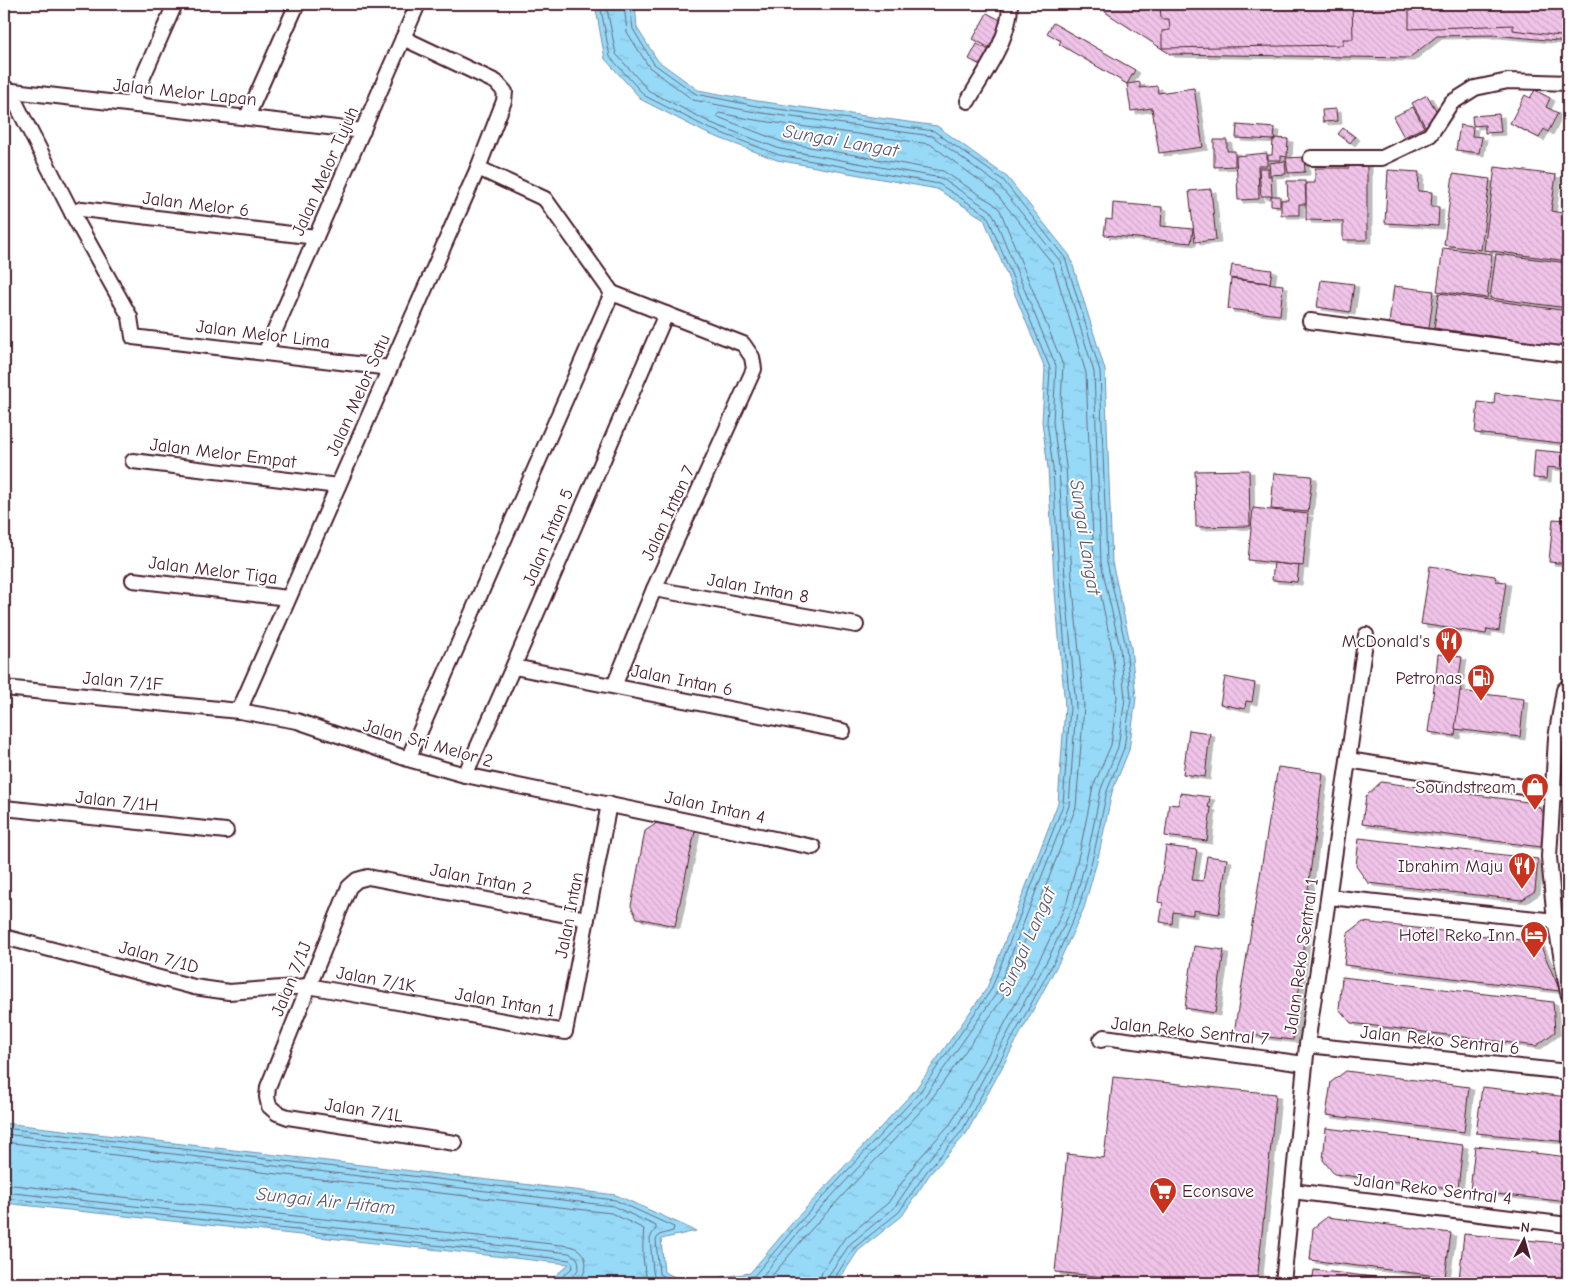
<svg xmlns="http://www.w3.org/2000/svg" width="1572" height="1287" font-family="'Comic Neue',sans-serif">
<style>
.water{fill:url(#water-ripples);stroke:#788fa6}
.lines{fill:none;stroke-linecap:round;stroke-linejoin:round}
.shore{stroke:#686a7d;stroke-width:1}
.building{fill:url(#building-back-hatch);stroke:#4a1f2b;filter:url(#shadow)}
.minor-casing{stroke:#4a1f2b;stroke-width:18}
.minor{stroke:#fff;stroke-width:14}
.labels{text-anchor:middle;stroke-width:4;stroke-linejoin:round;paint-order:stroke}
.street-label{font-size:18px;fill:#4a1f2b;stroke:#fff}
.poi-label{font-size:18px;fill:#4a1f2b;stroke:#fff;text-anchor:end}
.water-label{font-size:19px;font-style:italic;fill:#615768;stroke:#fff}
</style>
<defs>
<pattern id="water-ripples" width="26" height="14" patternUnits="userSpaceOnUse" patternTransform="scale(1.25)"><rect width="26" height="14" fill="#96daf8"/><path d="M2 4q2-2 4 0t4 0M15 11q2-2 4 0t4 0" fill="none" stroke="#83bbd5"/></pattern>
<pattern id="building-back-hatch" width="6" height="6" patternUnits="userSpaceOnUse" patternTransform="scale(1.25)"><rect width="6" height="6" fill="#f0c4e9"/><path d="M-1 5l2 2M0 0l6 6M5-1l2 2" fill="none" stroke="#cfa8c8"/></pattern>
<filter id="shadow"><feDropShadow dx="5" dy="3" stdDeviation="0" flood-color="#0004"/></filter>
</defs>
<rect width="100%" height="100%" fill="#fff"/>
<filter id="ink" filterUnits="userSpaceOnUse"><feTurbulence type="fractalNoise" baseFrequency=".02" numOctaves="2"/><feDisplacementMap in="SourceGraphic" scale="10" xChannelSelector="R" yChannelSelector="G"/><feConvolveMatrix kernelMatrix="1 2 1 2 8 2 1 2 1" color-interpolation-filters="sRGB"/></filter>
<g filter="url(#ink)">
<!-- water -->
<path class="water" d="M 595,4 L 635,4 L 637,28 L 658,61 L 698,90 L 757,101 L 937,126 L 1007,177 L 1070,256 L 1105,370 L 1112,562 L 1131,647 L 1136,698 L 1129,750 L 1112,792 L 1099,854 L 1084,908 L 1060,960 L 966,1134 L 930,1174 L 902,1216 L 858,1251 L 837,1283 L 547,1283 L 569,1264 L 4,1203 L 4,1123 L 616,1195 L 696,1231 L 661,1239 L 664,1272 L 686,1282 L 750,1273 L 793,1222 L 915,1090 L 987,988 L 1058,803 L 1065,707 L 1054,579 L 1048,468 L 1042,422 L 1045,368 L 984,219 L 937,189 L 777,160 L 706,133 L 642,100 L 605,59 Z"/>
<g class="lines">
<!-- shore -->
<g class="shore">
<path d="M 600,4 L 610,57 L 645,96 L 708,128 L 779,155 L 939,184 L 987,215 L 1050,368 L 1047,422 L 1053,468 L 1059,578 L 1070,707 L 1063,805 L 991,990 L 919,1093 L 797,1225 L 754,1276 L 712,1283"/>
<path d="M 606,4 L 616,54 L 649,91 L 711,123 L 780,149 L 941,178 L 990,210 L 994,216 L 1056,366 L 1053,422 L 1059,467 L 1065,578 L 1076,707 L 1069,806 L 996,994 L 924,1097 L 801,1229 L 759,1280 L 754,1283"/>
<path d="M 624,4 L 627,32 L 649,67 L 693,100 L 755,112 L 932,136 L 999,185 L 1060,261 L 1094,372 L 1101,563 L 1120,648 L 1125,698 L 1118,747 L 1101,789 L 1088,852 L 1074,904 L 1050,955 L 957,1127 L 922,1167 L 894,1208 L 850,1244 L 828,1276 L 827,1283"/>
<path d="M 630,4 L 633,29 L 654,64 L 696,94 L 756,106 L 934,131 L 1003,180 L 1065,258 L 1100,371 L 1107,562 L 1126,647 L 1131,698 L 1124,748 L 1107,791 L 1094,853 L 1079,906 L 1056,958 L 962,1131 L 927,1171 L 899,1212 L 854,1248 L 834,1279 L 833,1283"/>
<path d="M 4,1128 L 615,1200 L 674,1227 L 673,1231 L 659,1235 L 656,1240 L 659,1274 L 676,1283"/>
<path d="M 4,1134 L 613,1206 L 656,1226 L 656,1229 L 652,1234 L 650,1239 L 653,1272 L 655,1279 L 661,1283"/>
<path d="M 4,1142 L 611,1213 L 644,1229 C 642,1243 642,1271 649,1283"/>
<path d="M 4,1184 L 570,1246 C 589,1251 591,1271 576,1283"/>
<path d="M 4,1192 L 569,1253 L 577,1258 C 583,1270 573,1276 565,1283"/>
<path d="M 4,1198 L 570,1260 L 573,1264 L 572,1268 L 555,1283"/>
<path d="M 766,1283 L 807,1234 L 930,1101 L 1003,998 L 1076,807 L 1084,706 L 1072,577 L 1066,466 L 1060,421 L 1063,365 L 1000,210 L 994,204 L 943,171 L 782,142 L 718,117 L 717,115 L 719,113 L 755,120 L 930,144 L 994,191 L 1053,264 L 1086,373 L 1094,563 L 1112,649 L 1117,697 L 1111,745 L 1093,787 L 1080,850 L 1067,902 L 1044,951 L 951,1123 L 916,1162 L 888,1203 L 844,1239 L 822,1272 L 819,1283"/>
</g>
</g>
<!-- building -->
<g class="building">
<path d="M 1105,4 L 1568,4 L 1568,42 L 1494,35 L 1437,36 L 1409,58 L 1170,54 L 1105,12 Z"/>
<path d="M 1160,4 L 1352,4 L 1353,39 L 1343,39 L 1343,45 L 1162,48 L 1162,31 L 1170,30 L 1169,19 L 1161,19 Z"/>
<path d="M 1409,4 L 1505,4 L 1505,6 L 1516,6 L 1516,4 L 1568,4 L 1568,37 L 1513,30 L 1513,25 L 1409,29 Z"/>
<path d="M 987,13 L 1006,23 L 992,49 L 973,39 Z"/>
<path d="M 1053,23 L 1135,70 L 1127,84 L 1059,44 L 1061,41 L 1047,33 Z"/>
<path d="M 977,44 L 994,52 L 986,68 L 969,59 Z"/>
<path d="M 1140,82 L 1140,88 L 1157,86 L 1158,93 L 1194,88 L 1203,147 L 1159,153 L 1152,108 L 1131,111 L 1127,84 Z"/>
<path d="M 1535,90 L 1550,98 L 1546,107 L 1558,113 L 1548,132 L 1544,129 L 1539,138 L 1510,123 L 1525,95 L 1530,98 Z"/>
<path d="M 1427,95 L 1440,117 L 1425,126 L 1412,103 Z"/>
<path d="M 1413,107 L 1424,127 L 1404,137 L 1393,117 Z"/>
<path d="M 1336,109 L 1337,121 L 1323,122 L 1322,110 Z"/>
<path d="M 1499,114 L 1501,132 L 1485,133 L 1485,125 L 1473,126 L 1472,116 Z"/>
<path d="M 1237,125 L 1275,128 L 1274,140 L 1236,138 Z"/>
<path d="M 1460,125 L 1473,127 L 1472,136 L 1482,137 L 1479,153 L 1456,150 Z"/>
<path d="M 1343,128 L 1355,137 L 1350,143 L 1338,134 Z"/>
<path d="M 1275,138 L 1288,139 L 1287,157 L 1281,156 L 1281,160 L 1268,160 L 1268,155 L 1272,155 L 1273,140 L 1275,140 Z"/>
<path d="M 1214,140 L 1227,140 L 1227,151 L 1235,151 L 1235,166 L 1214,167 Z"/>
<path d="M 1267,153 L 1267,166 L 1258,166 L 1259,199 L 1238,200 L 1236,156 Z"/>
<path d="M 1304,157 L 1305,172 L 1288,173 L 1286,158 Z"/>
<path d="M 1285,161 L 1286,174 L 1270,175 L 1269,163 Z"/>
<path d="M 1349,162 L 1367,162 L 1367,240 L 1343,240 L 1343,221 L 1306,220 L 1306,183 L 1315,183 L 1315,168 L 1349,168 Z"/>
<path d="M 1495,167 L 1556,175 L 1551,211 L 1568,214 L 1568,261 L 1484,250 Z"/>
<path d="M 1259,168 L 1268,168 L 1268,176 L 1271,176 L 1272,196 L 1261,196 Z"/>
<path d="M 1388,170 L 1419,172 L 1418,191 L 1432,192 L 1431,207 L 1439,207 L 1438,226 L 1385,223 Z"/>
<path d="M 1453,174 L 1490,179 L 1481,250 L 1444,245 Z"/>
<path d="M 1287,181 L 1305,181 L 1306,204 L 1299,204 L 1299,215 L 1281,215 L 1281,200 L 1288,200 Z"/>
<path d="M 1211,189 L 1216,240 L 1195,242 L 1189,191 Z"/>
<path d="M 1271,196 L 1280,196 L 1280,206 L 1271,205 Z"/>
<path d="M 1113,203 L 1162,207 L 1161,226 L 1193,229 L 1191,243 L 1104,235 L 1106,219 L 1112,220 Z"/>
<path d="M 1443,248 L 1492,254 L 1487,298 L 1437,291 Z"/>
<path d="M 1496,254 L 1568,263 L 1568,308 L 1490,298 Z"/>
<path d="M 1232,265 L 1272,270 L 1270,283 L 1230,278 Z"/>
<path d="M 1231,279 L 1283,285 L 1280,315 L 1228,309 Z"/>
<path d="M 1321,280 L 1354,284 L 1350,312 L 1317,307 Z"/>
<path d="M 1394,286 L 1434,291 L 1428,335 L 1388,330 Z"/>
<path d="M 1439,293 L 1568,311 L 1568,341 L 1567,347 L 1434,328 Z"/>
<path d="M 1495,393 L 1568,402 L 1568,444 L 1475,433 L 1478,402 L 1494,404 Z"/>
<path d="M 1535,450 L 1568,453 L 1568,469 L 1547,467 L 1546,479 L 1533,478 Z"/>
<path d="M 1249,470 L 1250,526 L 1196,527 L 1195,471 Z"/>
<path d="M 1274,473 L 1312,476 L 1308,512 L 1271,509 Z"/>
<path d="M 1253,508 L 1308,514 L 1303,566 L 1248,560 Z"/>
<path d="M 1553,519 L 1568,520 L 1568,564 L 1549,562 Z"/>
<path d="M 1274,563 L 1299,566 L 1297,582 L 1272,580 Z"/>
<path d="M 1430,566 L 1495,576 L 1496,581 L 1506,582 L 1499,631 L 1487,629 L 1486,634 L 1421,624 Z"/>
<path d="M 1438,654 L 1462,657 L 1459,677 L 1436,674 Z"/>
<path d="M 1225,677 L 1255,683 L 1252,702 L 1246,701 L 1245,709 L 1220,704 Z"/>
<path d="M 1435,680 L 1461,684 L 1455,736 L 1428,732 Z"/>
<path d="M 1460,691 L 1524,699 L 1520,737 L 1455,729 Z"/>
<path d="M 1189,730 L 1210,733 L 1205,777 L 1183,774 Z"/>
<path d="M 1278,767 L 1323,773 L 1306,905 L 1309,906 L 1293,1040 L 1234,1033 Z"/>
<path d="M 1381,782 L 1535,803 L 1545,815 L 1541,847 L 1362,824 L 1366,796 Z"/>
<path d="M 1180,793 L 1210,797 L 1208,807 L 1211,808 L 1207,841 L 1165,836 L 1169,804 L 1178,805 Z"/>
<path d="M 657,823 L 695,831 L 675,926 L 637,918 L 631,906 L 645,831 Z"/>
<path d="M 1359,838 L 1538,859 L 1535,891 L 1522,900 L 1368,883 L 1356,866 Z"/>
<path d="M 1166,846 L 1197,850 L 1192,880 L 1203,881 L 1207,856 L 1227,859 L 1219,914 L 1193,910 L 1193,915 L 1173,912 L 1172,924 L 1160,922 L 1163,903 L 1158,902 Z"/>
<path d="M 1363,922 L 1539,942 L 1560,991 L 1344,965 L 1348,933 Z"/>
<path d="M 1194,946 L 1224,950 L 1215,1013 L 1185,1008 Z"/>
<path d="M 1342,977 L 1553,1002 L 1555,1032 L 1536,1046 L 1351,1023 L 1339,1009 Z"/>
<path d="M 1346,1071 L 1469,1087 L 1464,1132 L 1326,1115 L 1331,1082 Z"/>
<path d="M 1113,1077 L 1276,1094 L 1257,1283 L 1163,1283 L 1055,1272 L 1067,1154 L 1104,1158 Z"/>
<path d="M 1482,1087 L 1568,1097 L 1568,1142 L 1476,1133 Z"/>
<path d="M 1326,1128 L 1463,1145 L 1458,1189 L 1334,1174 L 1323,1160 Z"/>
<path d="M 1475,1146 L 1568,1157 L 1568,1202 L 1470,1191 Z"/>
<path d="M 1327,1217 L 1451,1233 L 1445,1277 L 1310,1260 L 1313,1228 Z"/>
<path d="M 1464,1234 L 1568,1244 L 1568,1283 L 1499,1283 L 1459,1279 Z"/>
<path d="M 1314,1270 L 1425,1283 L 1312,1283 Z"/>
</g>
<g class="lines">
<defs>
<g id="minor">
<path d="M 4,90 L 363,131"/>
<path d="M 9,90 L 72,213 L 130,317 L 133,337 L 390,368"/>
<path d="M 968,101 C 985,71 1010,39 1010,4"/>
<path d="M 131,104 L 175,4"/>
<path d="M 247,117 L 297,4"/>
<path d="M 1311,158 L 1382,158 L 1430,135 L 1451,103 L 1475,88 L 1508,81 L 1568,83"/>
<path d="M 72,213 L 82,209 L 316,237"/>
<path d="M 612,293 L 743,344 L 752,357 L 754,369 L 654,589 L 614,686"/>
<path d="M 1310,321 L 1568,355"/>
<path d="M 265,353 L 418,4"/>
<path d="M 133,461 L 338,486"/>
<path d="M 133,580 L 288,598"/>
<path d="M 654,589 L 856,625"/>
<path d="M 514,667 L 843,731"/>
<path d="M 1568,686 L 1564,690 L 1556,738 L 1549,857 L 1555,921 L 1568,993"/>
<path d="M 4,688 L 239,711 L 297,721 L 408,759 L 465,775 L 813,847"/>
<path d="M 239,711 L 478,168 L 504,101 L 505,92 L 496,82 L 403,38"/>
<path d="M 408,759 L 612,293 L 545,199 L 478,168"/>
<path d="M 1348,760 L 1568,794"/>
<path d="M 465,775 C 534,623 599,468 666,314"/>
<path d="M 4,808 L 226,831"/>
<path d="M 1329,897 L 1555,921"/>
<path d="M 4,937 L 194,987 L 229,992 L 308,986 L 565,1032 L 609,804"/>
<path d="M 1101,1040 L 1104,1037 L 1305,1064"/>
<path d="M 1307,1045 L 1568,1072"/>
<path d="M 455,1143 L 288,1117 L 277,1113 L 269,1106 L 267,1097 L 268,1087 L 349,887 L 357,880 L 368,877 L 587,919"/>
<path d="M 1292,1191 L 1568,1225"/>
<path d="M 1283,1283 L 1307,1045 L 1366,635"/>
</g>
</defs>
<!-- minor casing -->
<use href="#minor" class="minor-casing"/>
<!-- minor -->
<use href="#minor" class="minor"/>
</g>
</g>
<!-- icons -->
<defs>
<symbol id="restaurant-pin" viewBox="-11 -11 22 30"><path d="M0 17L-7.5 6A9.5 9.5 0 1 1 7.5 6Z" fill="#c8321e" stroke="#fff"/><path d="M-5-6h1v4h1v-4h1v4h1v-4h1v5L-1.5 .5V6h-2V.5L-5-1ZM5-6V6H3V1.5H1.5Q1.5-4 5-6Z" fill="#fff"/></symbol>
<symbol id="fuel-pin" viewBox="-11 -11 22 30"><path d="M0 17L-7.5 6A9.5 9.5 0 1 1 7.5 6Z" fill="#c8321e" stroke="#fff"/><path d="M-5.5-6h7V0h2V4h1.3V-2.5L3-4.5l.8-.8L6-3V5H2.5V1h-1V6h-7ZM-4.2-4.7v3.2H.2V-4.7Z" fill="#fff"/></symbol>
<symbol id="shop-pin" viewBox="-11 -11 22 30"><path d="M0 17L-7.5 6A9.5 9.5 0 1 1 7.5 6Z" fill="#c8321e" stroke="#fff"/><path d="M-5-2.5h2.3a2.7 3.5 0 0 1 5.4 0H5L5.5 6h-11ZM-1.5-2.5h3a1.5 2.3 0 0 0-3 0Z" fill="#fff"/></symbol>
<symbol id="hotel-pin" viewBox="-11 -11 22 30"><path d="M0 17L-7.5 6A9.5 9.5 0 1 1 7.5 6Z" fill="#c8321e" stroke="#fff"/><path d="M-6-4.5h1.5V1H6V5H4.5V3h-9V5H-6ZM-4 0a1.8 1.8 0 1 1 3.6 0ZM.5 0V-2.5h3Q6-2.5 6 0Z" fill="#fff"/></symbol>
<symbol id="supermarket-pin" viewBox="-11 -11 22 30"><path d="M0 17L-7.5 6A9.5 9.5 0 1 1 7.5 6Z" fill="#c8321e" stroke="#fff"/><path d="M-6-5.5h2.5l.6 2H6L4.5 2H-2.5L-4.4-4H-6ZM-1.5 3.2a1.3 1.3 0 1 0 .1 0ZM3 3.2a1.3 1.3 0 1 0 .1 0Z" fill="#fff"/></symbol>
</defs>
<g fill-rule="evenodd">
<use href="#restaurant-pin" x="1433" y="625" width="32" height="43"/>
<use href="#fuel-pin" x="1465" y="662" width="32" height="43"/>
<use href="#shop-pin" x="1519" y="771" width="32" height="43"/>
<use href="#restaurant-pin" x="1506" y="850" width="32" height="43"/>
<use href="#hotel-pin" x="1518" y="919" width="32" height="43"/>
<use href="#supermarket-pin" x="1147" y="1175" width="32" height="43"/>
</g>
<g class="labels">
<!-- street labels -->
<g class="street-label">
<text transform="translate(185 92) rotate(6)" y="6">Jalan Melor Lapan</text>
<text transform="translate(325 171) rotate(-66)" y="6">Jalan Melor Tujuh</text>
<text transform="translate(196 204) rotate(7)" y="6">Jalan Melor 6</text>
<text transform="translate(263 334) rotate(7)" y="6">Jalan Melor Lima</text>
<text transform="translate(358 395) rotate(-66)" y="6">Jalan Melor Satu</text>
<text transform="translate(223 453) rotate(7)" y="6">Jalan Melor Empat</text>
<text transform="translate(668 513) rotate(-65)" y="6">Jalan Intan 7</text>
<text transform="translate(548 537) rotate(-67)" y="6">Jalan Intan 5</text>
<text transform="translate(213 570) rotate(7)" y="6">Jalan Melor Tiga</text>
<text transform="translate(758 588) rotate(10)" y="6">Jalan Intan 8</text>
<text transform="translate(682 680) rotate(11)" y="6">Jalan Intan 6</text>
<text transform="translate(123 681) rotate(5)" y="6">Jalan 7/1F</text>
<text transform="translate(428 743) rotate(16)" y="6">Jalan Sri Melor 2</text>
<text transform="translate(117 801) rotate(6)" y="6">Jalan 7/1H</text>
<text transform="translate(715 807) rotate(12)" y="6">Jalan Intan 4</text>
<text transform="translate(481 879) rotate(11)" y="6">Jalan Intan 2</text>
<text transform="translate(569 915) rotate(-79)" y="6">Jalan Intan</text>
<text transform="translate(1301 956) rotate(-82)" y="6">Jalan Reko Sentral 1</text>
<text transform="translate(159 957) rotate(15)" y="6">Jalan 7/1D</text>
<text transform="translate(291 979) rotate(-68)" y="6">Jalan 7/1J</text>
<text transform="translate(376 979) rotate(10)" y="6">Jalan 7/1K</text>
<text transform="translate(505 1002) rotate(10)" y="6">Jalan Intan 1</text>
<text transform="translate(1190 1031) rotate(6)" y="6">Jalan Reko Sentral 7</text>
<text transform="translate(1440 1040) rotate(6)" y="6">Jalan Reko Sentral 6</text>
<text transform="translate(364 1110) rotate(9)" y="6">Jalan 7/1L</text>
<text transform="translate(1433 1189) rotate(7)" y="6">Jalan Reko Sentral 4</text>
</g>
<!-- poi labels -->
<g class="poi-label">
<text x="1430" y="647">McDonald's</text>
<text x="1462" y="684">Petronas</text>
<text x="1516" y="793">Soundstream</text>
<text x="1503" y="872">Ibrahim Maju</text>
<text x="1515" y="941">Hotel Reko Inn</text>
<text x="1182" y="1197" text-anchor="start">Econsave</text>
</g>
<!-- water labels -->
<g class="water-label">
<text transform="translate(841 140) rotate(10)" y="7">Sungai Langat</text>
<text transform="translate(1086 537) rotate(81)" y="7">Sungai Langat</text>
<text transform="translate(1026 941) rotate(-66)" y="7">Sungai Langat</text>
<text transform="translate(326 1200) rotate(6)" y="7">Sungai Air Hitam</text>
</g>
</g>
<!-- margin -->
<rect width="1572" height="1287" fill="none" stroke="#fff" stroke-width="20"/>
<rect x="10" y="10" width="1552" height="1267" fill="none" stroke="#4a1f2b" stroke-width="2" filter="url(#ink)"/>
<!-- north arrow -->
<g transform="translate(1524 1240) rotate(6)" stroke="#ffffff" stroke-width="4" paint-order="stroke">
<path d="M0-4L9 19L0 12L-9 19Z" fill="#4a1f2b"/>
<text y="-8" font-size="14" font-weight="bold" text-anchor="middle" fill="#4a1f2b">N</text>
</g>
</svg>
